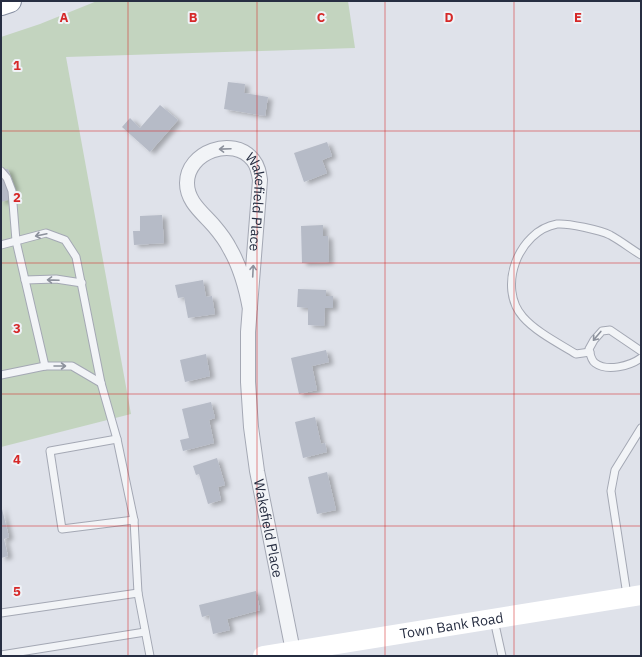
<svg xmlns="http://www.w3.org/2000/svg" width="642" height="657" font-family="'IBM Plex Sans',sans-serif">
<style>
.green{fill:#c3d4bf}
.building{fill:#b6bbc7;filter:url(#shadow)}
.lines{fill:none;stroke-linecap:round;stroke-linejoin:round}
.lane-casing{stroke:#a4a8b4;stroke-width:9}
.street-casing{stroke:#a4a8b4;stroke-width:16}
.highway-casing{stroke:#858ea1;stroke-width:24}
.lane{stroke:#f2f4f7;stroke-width:7}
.street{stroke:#f2f4f7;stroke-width:14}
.secondary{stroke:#fff;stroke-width:20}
.highway{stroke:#fff;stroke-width:22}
.oneway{stroke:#8c919c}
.grid{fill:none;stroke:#d62828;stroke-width:1;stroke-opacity:0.55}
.labels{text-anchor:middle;stroke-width:4;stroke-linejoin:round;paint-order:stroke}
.street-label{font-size:14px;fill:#272e42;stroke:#eff2f7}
.grid-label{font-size:13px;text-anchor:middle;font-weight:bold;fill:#d62828;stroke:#eff2f7;stroke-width:4;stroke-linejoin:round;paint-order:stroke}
</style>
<defs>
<filter id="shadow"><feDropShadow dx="4.5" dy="2.5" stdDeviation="2" flood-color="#0004"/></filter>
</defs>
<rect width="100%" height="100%" fill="#dfe2ea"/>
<!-- green -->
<path class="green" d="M 97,1 L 348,1 L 355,48 L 66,57 L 131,414 L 1,447 L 1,37 L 40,24 Z"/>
<!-- building -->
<g class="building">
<path d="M 228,82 L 245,84 L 244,93 L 268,97 L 265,116 L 224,109 Z"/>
<path d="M 160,105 L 178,120 L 150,152 L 122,127 L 130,118 L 140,128 Z"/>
<path d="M 327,142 L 332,156 L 322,160 L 327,173 L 304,182 L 294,153 Z"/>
<path d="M 1,169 L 8,169 L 15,189 L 8,191 L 11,199 L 1,202 Z"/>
<path d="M 162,215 L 164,243 L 134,245 L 133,231 L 140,231 L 140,216 Z"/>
<path d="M 323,225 L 323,236 L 328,236 L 329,262 L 302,263 L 301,226 Z"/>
<path d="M 203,280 L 206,297 L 212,296 L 215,314 L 188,318 L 184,297 L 178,298 L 175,285 Z"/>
<path d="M 298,289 L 326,290 L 326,296 L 333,296 L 333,308 L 325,308 L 324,326 L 308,325 L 308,308 L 297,307 Z"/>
<path d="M 326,350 L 329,362 L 312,366 L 317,390 L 299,394 L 291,358 Z"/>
<path d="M 206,354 L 210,376 L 185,382 L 180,360 Z"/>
<path d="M 211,402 L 215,418 L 209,420 L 214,443 L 183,451 L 180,440 L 189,438 L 182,409 Z"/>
<path d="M 315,417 L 321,444 L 325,443 L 327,452 L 303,458 L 295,422 Z"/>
<path d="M 217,458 L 225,485 L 218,487 L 221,500 L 208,504 L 199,474 L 196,475 L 193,466 Z"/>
<path d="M 327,472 L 336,510 L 317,514 L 308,477 Z"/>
<path d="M 1,505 L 9,537 L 4,539 L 8,556 L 1,558 Z"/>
<path d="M 256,591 L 260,610 L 227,619 L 230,630 L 213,634 L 209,615 L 202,617 L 199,605 Z"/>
</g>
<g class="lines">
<defs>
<g id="lane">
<path d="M 1,171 L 7,178 L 12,191 L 16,241 L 45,366"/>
<path d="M 1,245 L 46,233 L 65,240 L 76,257 L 101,383 L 117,439 L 134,520 L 138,593 L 150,656"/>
<path d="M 25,280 L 56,279 L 82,283"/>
<path d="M 641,351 L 610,330 L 602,331 L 594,340 L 589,349 C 590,354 591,360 595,363 C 607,372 630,366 641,358"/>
<path d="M 590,352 L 576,354 C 560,344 536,332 523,317 C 497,288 518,231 557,224 C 568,223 600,230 610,235 C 621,241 631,249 641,255"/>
<path d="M 1,375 L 45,366 L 72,366 L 101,383"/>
<path d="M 117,439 L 50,451 L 62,529 L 134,520"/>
<path d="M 627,595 L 611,491 L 615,470 L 641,428"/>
<path d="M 1,613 L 138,593"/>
<path d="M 494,620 L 502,656"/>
<path d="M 1,655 L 145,632"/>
</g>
<g id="street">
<path id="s1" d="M 250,309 C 246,287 241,268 230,249 C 226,241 220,233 214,226 C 203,213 187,202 187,183 C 187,152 233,135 253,160 C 258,166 259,173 260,180 L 248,332 L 248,382 L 251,427 L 257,471 L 293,651"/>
</g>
<path id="highway" d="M 1,4 L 10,1"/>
</defs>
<!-- lane casing -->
<use href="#lane" class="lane-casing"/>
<!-- street casing -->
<use href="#street" class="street-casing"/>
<!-- highway casing -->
<use href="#highway" class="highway-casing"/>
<!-- lane -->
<use href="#lane" class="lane"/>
<!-- street -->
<use href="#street" class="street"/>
<!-- secondary -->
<path class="secondary" id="s2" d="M 263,656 L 641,595"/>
<!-- highway -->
<use href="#highway" class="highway"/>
</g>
<!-- one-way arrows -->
<defs><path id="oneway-shaft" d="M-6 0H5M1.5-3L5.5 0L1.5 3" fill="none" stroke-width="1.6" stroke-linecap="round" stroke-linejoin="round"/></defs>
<g class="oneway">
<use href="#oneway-shaft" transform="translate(225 149) rotate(178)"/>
<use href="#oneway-shaft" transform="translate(41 235) rotate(168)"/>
<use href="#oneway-shaft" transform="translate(253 271) rotate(-87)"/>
<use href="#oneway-shaft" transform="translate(53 280) rotate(-178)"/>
<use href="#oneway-shaft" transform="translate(597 336) rotate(130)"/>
<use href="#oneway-shaft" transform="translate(60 366)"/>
</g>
<!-- grid -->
<path class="grid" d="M 128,1 L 128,656M 257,1 L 257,656M 385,1 L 385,656M 514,1 L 514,656M 1,131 L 641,131M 1,263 L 641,263M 1,394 L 641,394M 1,526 L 641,526"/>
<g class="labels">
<!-- street labels -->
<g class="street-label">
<text dy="5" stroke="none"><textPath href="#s1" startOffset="275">Wakefield Place</textPath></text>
<text dy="5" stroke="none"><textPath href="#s1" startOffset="604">Wakefield Place</textPath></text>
<text dy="5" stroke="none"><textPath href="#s2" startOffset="191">Town Bank Road</textPath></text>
</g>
</g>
<g class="grid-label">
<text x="64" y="22">A</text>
<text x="193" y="22">B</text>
<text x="321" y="22">C</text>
<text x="449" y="22">D</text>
<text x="578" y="22">E</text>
<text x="17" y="70">1</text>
<text x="17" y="202">2</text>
<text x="17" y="333">3</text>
<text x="17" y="464">4</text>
<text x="17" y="596">5</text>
</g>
<!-- border -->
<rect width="642" height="657" fill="none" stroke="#272e42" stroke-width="4"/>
</svg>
